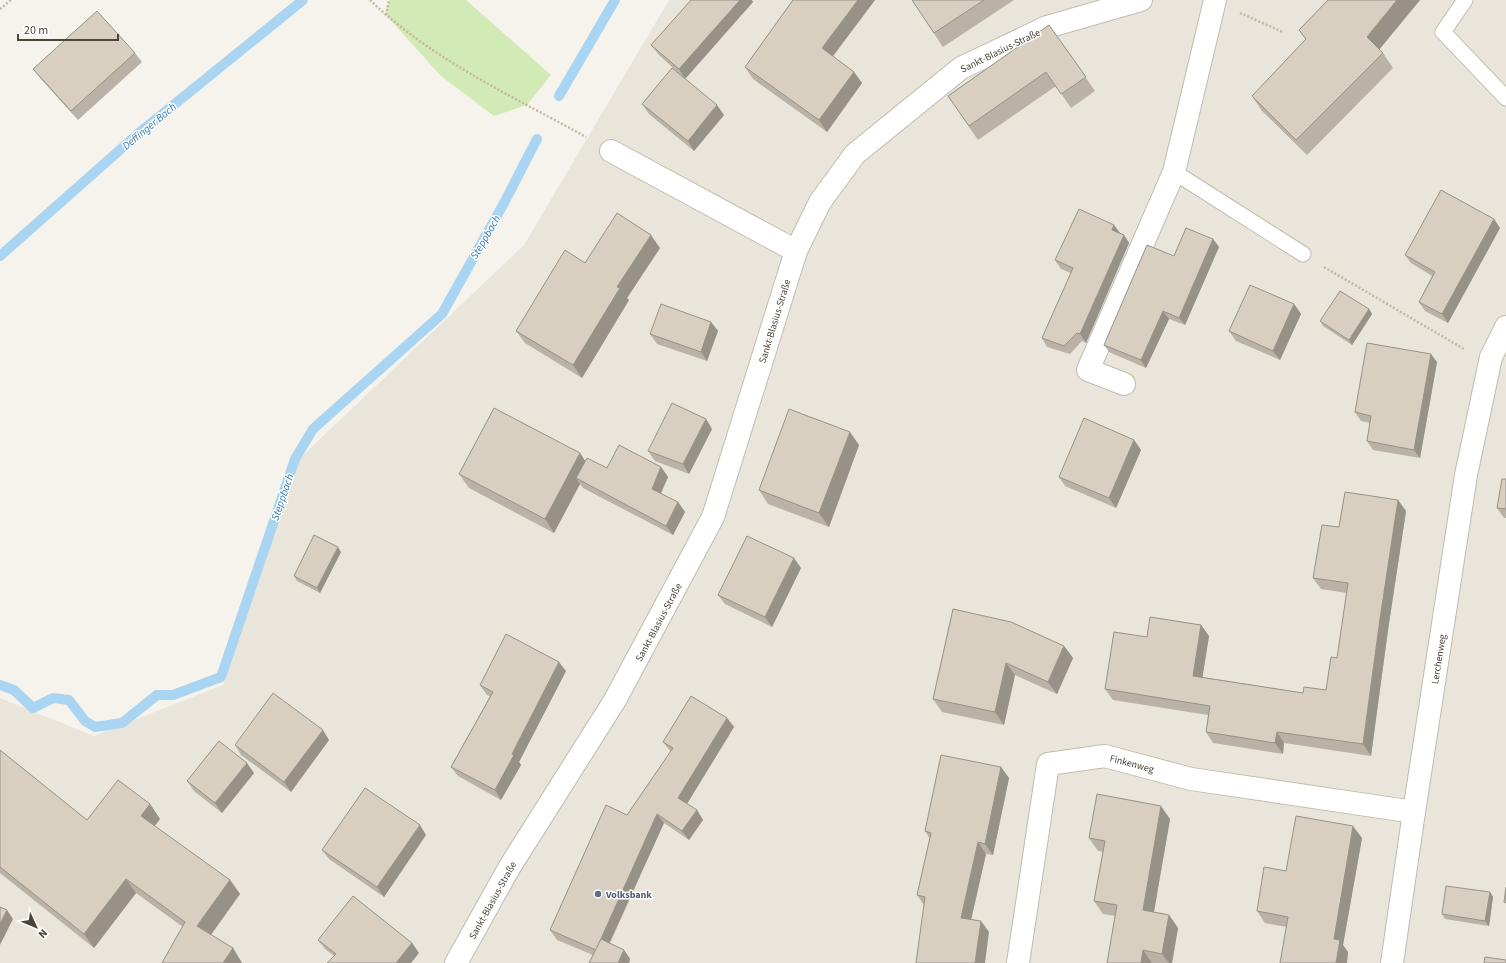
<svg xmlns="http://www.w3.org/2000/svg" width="1506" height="963" font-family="'Source Sans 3',sans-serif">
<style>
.residential{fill:#eae5da}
.green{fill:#d2eab5}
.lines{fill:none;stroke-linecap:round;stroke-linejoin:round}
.stream{stroke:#a9d4f2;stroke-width:10}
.service-casing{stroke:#c2bbae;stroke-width:17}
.minor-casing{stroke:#c2bbae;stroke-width:24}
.path{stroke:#c4b79f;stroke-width:2.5;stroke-dasharray:2 2;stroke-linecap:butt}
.service{stroke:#fff;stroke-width:15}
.minor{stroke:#fff;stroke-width:22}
.wall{fill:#bab2a6}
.shaded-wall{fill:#979187}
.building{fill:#d8cfc1;stroke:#979187}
.service-dot{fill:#5c6f8a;stroke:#fff;stroke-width:1.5}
.labels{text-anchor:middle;stroke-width:3;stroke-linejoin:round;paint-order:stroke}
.street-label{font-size:10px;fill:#4b4439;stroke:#fff}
.service-label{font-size:10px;font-weight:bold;fill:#4e5e75;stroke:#fff;text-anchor:start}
.water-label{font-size:11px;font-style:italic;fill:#2e7ab2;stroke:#fff}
</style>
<rect width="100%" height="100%" fill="#f6f3ec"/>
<!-- residential -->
<path class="residential" d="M 669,0 L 1506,0 L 1506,963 L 0,963 L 0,698 L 94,736 L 223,685 L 300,458 L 524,245 Z"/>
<!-- green -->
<path class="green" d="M 389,0 L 466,0 L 551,75 L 527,105 L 494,116 L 441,76 L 386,15 Z"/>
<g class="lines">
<!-- stream -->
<g class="stream">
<path d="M 559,96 L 615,0"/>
<path d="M 0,256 L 139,133 L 303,0"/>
<path d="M 0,685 L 14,690 L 33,708 L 53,698 L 69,700 L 85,721 L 95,727 L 122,723 L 157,695 L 173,695 L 221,677 L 295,459 L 313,429 L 442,314 L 504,203 L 537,139"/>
</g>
<defs>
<g id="service">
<path d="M 1465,0 L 1443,32 L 1506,98"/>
<path d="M 1174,172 L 1303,254"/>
</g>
<g id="minor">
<path d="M 611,151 L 796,251"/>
<path d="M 1124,384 L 1088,370 L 1174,172 L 1215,0"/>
<path d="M 456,963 L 509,868 L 615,700 L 713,517 L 796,251 L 820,202 L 855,154 L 961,68 L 1047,27 L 1141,0"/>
<path d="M 1018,963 L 1048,764 L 1105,756 L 1191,779 L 1414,812"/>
<path d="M 1392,963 L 1414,812 L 1466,475 L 1491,357 L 1506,327"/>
</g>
</defs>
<!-- service casing -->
<use href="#service" class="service-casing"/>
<!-- minor casing -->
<use href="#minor" class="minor-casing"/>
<!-- path -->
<g class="path">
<path d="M 370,0 C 431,59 512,96 586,137"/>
<path d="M 0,9 L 11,0"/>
<path d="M 1240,13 L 1283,32"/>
<path d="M 386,15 L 389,0"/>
<path d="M 1324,267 L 1464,349"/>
</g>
<!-- service -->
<use href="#service" class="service"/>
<!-- minor -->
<use href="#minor" class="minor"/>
</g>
<!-- wall -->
<g class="wall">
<path d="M 793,0 L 875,0 L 833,56 L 854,72 L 862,83 L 827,132 L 753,79 L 745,67 Z"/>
<path d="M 912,0 L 1014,0 L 943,47 Z"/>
<path d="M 1328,0 L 1420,0 L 1379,50 L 1383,53 L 1393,68 L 1307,155 L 1262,111 L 1252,96 L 1306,40 L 1299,30 Z"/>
<path d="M 753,2 L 685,79 L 658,54 L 651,45 Z"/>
<path d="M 1049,25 L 1095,91 L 1071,108 L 1056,86 L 978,140 L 948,96 Z"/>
<path d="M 135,53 L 142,62 L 78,120 L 40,78 L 33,69 Z"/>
<path d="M 642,104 L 724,115 L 694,151 L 649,114 Z"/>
<path d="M 1494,219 L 1500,228 L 1448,323 L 1425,311 L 1419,302 L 1432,276 L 1411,263 L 1405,255 Z"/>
<path d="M 1120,233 L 1124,235 L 1129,243 L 1086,343 L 1082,341 L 1070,354 L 1047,347 L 1042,338 L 1071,273 L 1061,269 L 1055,260 Z"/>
<path d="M 1213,239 L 1219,247 L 1185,325 L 1169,319 L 1146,368 L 1109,352 L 1104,345 L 1174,256 Z"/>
<path d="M 660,248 L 627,298 L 629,300 L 582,378 L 525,343 L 516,331 L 585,263 Z"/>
<path d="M 1294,304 L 1301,314 L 1280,360 L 1236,341 L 1229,331 Z"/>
<path d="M 1369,309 L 1372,314 L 1352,345 L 1323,326 L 1320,321 Z"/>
<path d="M 711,322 L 718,331 L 707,361 L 657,344 L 650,334 Z"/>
<path d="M 1437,362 L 1420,458 L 1373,450 L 1367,441 L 1370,423 L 1361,421 L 1355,412 Z"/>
<path d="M 706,419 L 712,429 L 689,474 L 655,461 L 648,451 Z"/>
<path d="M 1134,440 L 1141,450 L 1116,508 L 1065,486 L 1059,477 Z"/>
<path d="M 859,445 L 829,527 L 768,504 L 759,490 Z"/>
<path d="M 580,453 L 585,461 L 607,468 L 661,467 L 668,477 L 661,494 L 678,502 L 685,512 L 673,535 L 583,488 L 580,484 L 554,533 L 469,488 L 459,474 Z"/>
<path d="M 1506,479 L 1506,518 L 1504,518 L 1497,508 Z"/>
<path d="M 1398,500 L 1406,511 L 1388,630 L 1371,756 L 1284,743 L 1283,754 L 1213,743 L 1206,732 L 1208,715 L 1113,700 L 1105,689 L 1147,637 L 1201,625 L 1209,636 L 1202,677 L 1303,693 L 1326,690 L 1337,658 L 1347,593 L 1321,589 L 1313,578 L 1339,527 Z"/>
<path d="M 341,552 L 320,593 L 297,581 L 294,576 Z"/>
<path d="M 801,568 L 772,627 L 725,604 L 718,595 Z"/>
<path d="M 953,609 L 1064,646 L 1073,658 L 1057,694 L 1015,675 L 1004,725 L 942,712 L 933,699 Z"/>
<path d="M 566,671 L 519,762 L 521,765 L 501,800 L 458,776 L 451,767 L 490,696 L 487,695 L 480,685 Z"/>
<path d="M 727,718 L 734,727 L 687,804 L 697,810 L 703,820 L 689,840 L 664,823 L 610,943 L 624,950 L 630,959 L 629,963 L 589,963 L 593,955 L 557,940 L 550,930 L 627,815 L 671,752 L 663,742 Z"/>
<path d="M 329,740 L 291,792 L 241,755 L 235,745 Z"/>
<path d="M 0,750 L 87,820 L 150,804 L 160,819 L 154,826 L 230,880 L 240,894 L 211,935 L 233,948 L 242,963 L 183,927 L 136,893 L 94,948 L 0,873 Z"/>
<path d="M 1001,767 L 1009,778 L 993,855 L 986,854 L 971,919 L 981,921 L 989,932 L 924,905 L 917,895 L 930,839 L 925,831 Z"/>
<path d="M 254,773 L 222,813 L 194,791 L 187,781 Z"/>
<path d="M 1170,819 L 1154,912 L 1169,915 L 1178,928 L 1172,963 L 1107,963 L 1115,916 L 1103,914 L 1094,901 L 1103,852 L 1098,851 L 1089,838 Z"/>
<path d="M 426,835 L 384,897 L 329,859 L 322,850 Z"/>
<path d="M 1362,838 L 1343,945 L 1348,952 L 1347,963 L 1280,963 L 1287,927 L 1265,923 L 1257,911 L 1286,871 Z"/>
<path d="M 1490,892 L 1493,897 L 1489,926 L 1445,919 L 1442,914 Z"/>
<path d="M 318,940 L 412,943 L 419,953 L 334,956 L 325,949 Z"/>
</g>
<!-- shaded-wall -->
<g class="shaded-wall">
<path d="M 740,0 L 752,0 L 753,2 L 685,79 L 679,69 Z"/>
<path d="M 858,0 L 875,0 L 830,60 L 822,48 Z"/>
<path d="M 1397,0 L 1420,0 L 1377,52 L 1367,37 Z"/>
<path d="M 854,72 L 862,83 L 827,132 L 819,120 Z"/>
<path d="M 717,105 L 724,115 L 694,151 L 688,141 Z"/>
<path d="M 1494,219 L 1500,228 L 1448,323 L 1442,314 Z"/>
<path d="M 1114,225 L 1120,233 L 1118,238 L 1112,230 Z"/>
<path d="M 651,235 L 660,248 L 627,298 L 629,300 L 582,378 L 573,365 L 617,287 Z"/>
<path d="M 1124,235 L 1129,243 L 1086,343 L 1080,334 Z"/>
<path d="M 1213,239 L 1219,247 L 1185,325 L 1179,318 Z"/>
<path d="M 1294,304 L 1301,314 L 1280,360 L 1273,351 Z"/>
<path d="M 1369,309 L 1372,314 L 1352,345 L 1349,340 Z"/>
<path d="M 1163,311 L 1169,319 L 1146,368 L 1141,360 Z"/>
<path d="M 711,322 L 718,331 L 707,361 L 701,352 Z"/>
<path d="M 1431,354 L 1437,362 L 1420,458 L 1414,450 Z"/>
<path d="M 706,419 L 712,429 L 689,474 L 683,464 Z"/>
<path d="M 850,432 L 859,445 L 829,527 L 819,513 Z"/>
<path d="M 1134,440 L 1141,450 L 1116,508 L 1109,498 Z"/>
<path d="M 580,453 L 589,467 L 576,478 L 580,484 L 554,533 L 545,519 Z"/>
<path d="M 661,467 L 668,477 L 658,499 L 652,489 Z"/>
<path d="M 1398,500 L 1406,511 L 1388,630 L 1371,756 L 1363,744 L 1380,619 Z"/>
<path d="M 678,502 L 685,512 L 673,535 L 666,526 Z"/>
<path d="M 338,547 L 341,552 L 320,593 L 317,588 Z"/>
<path d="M 794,558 L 801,568 L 772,627 L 765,617 Z"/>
<path d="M 1201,625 L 1209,636 L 1201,687 L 1193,676 Z"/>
<path d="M 1064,646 L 1073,658 L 1057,694 L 1048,682 Z"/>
<path d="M 559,662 L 566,671 L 519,762 L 521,765 L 501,800 L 495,790 L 512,754 Z"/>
<path d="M 1006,663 L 1015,675 L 1004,725 L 995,712 Z"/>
<path d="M 727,718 L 734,727 L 685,807 L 678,798 Z"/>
<path d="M 323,730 L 329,740 L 291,792 L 284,782 Z"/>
<path d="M 1277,732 L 1284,743 L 1283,754 L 1275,743 Z"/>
<path d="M 247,763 L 254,773 L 222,813 L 215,803 Z"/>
<path d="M 1001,767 L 1009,778 L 993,855 L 985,844 Z"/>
<path d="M 150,804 L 160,819 L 151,831 L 141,816 Z"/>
<path d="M 1161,806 L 1170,819 L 1152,923 L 1143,910 Z"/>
<path d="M 697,810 L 703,820 L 689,840 L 682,831 Z"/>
<path d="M 657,814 L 664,823 L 602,959 L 596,950 Z"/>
<path d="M 420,825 L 426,835 L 384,897 L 377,887 Z"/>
<path d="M 1353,826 L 1362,838 L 1343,945 L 1348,952 L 1347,963 L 1336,963 L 1334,939 Z"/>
<path d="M 978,842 L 986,854 L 969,929 L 961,918 Z"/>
<path d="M 126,879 L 136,893 L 94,948 L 84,934 Z"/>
<path d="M 230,880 L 240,894 L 207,940 L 197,926 Z"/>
<path d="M 1490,892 L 1493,897 L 1489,926 L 1485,921 Z"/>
<path d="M 7,910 L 13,919 L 0,945 L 0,924 Z"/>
<path d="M 1169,915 L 1178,928 L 1172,963 L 1169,963 L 1162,954 Z"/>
<path d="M 981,921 L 989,932 L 985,963 L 975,963 Z"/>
<path d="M 412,943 L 419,953 L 411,963 L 396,963 Z"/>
<path d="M 233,948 L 242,963 L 223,963 Z"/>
<path d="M 624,950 L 630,959 L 629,963 L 618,963 Z"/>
<path d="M 1143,950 L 1152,963 L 1141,963 Z"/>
</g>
<!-- building -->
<g class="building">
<path d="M 691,0 L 740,0 L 679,69 L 651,45 Z"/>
<path d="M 793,0 L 858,0 L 822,48 L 854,72 L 819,120 L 745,67 Z"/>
<path d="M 912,0 L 984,0 L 934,33 Z"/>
<path d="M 1328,0 L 1397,0 L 1367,37 L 1383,53 L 1296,140 L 1252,96 L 1306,39 L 1299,30 Z"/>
<path d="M 97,11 L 135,53 L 71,111 L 33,69 Z"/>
<path d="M 1049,25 L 1086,77 L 1061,94 L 1046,72 L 969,126 L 948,96 Z"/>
<path d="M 672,68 L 717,105 L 688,141 L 642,104 Z"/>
<path d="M 1441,190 L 1494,219 L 1442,314 L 1419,302 L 1435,272 L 1405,255 Z"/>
<path d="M 1079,209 L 1114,225 L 1112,230 L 1124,235 L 1080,334 L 1077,333 L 1064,346 L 1042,338 L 1073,268 L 1055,260 Z"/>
<path d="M 617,213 L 651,235 L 617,287 L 620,288 L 573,365 L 516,331 L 565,250 L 585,263 Z"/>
<path d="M 1186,228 L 1213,239 L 1179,318 L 1163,311 L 1141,360 L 1104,345 L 1147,245 L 1174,256 Z"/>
<path d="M 1250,285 L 1294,304 L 1273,351 L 1229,331 Z"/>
<path d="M 1340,291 L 1369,309 L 1349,340 L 1320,321 Z"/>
<path d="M 661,304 L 711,322 L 701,352 L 650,334 Z"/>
<path d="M 1367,343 L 1431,354 L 1414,450 L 1367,441 L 1371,416 L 1355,412 Z"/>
<path d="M 672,403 L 706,419 L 683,464 L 648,451 Z"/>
<path d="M 494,408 L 580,453 L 545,519 L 459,474 Z"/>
<path d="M 789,409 L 850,432 L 819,513 L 759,490 Z"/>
<path d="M 1084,418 L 1134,440 L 1109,498 L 1059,477 Z"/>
<path d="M 619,445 L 661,467 L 652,489 L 678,502 L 666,526 L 576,478 L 587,458 L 607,468 Z"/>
<path d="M 1502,479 L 1506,479 L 1506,509 L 1497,508 Z"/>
<path d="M 1345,492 L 1398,500 L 1380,619 L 1363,744 L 1277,732 L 1275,743 L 1206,732 L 1210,706 L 1105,689 L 1114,632 L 1147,637 L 1150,617 L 1201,625 L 1193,676 L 1303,693 L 1304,687 L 1326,690 L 1331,657 L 1337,658 L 1348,583 L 1313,578 L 1322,525 L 1339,527 Z"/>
<path d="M 314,535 L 338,547 L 317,588 L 294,576 Z"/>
<path d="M 747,536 L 794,558 L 765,617 L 718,595 Z"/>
<path d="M 953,609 L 1011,622 L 1064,646 L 1048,682 L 1006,663 L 995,712 L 933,699 Z"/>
<path d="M 506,634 L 559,662 L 512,754 L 514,755 L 495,790 L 451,767 L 493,692 L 480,685 Z"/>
<path d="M 273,693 L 323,730 L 284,782 L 235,745 Z"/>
<path d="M 691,696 L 727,718 L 678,798 L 697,810 L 682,831 L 657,814 L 596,950 L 550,930 L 606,805 L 627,815 L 673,748 L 663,742 Z"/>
<path d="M 219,741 L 247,763 L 215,803 L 187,781 Z"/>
<path d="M 0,750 L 87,820 L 118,780 L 150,804 L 141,816 L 230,880 L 197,926 L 233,948 L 223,963 L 162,963 L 185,922 L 126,879 L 84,934 L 0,867 Z"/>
<path d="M 941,755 L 1001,767 L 985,844 L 978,842 L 961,918 L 981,921 L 975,963 L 916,963 L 925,897 L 917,895 L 931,833 L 925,831 Z"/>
<path d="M 365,788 L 420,825 L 377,887 L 322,850 Z"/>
<path d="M 1097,794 L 1161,806 L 1143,910 L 1169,915 L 1162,954 L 1143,950 L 1141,963 L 1107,963 L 1117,905 L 1094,901 L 1105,841 L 1089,838 Z"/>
<path d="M 1296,816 L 1353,826 L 1334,939 L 1340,940 L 1336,963 L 1280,963 L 1288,917 L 1257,911 L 1264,867 L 1286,871 Z"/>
<path d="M 1446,886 L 1490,892 L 1485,921 L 1442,914 Z"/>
<path d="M 1506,887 L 1506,903 L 1504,902 Z"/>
<path d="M 353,896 L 412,943 L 396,963 L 327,963 L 336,954 L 318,940 Z"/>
<path d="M 0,907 L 7,910 L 0,924 Z"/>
<path d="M 601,939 L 624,950 L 618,963 L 589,963 Z"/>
<path d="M 1485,957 L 1506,960 L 1506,963 L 1484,963 Z"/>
</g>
<!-- markers -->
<circle class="service-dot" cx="598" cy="894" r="4"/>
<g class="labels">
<!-- street labels -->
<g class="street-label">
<text transform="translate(1000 50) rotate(-26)" y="4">Sankt-Blasius-Straße</text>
<text transform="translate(774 321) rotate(-73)" y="4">Sankt-Blasius-Straße</text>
<text transform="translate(658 622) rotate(-62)" y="4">Sankt-Blasius-Straße</text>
<text transform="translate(1438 659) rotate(-81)" y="4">Lerchenweg</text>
<text transform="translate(1132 763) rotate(15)" y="4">Finkenweg</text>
<text transform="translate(492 900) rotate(-61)" y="4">Sankt-Blasius-Straße</text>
</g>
<!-- service labels -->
<g class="service-label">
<text x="606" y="898">Volksbank</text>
</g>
<!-- water labels -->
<g class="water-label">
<text transform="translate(149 126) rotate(-40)" y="4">Deffinger Bach</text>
<text transform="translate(485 237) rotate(-60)" y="4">Steppbach</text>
<text transform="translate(282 497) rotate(-71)" y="4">Steppbach</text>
</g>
</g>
<!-- north arrow -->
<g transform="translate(36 927) rotate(134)" stroke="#ffffff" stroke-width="3" paint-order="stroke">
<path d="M0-3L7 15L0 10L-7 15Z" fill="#4b4439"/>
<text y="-6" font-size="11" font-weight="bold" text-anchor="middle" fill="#4b4439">N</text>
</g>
<!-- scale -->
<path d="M18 34v6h100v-6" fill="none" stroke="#4b4439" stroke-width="2"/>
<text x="24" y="34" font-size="12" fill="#4b4439" stroke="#ffffff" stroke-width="3" paint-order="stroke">20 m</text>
</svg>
